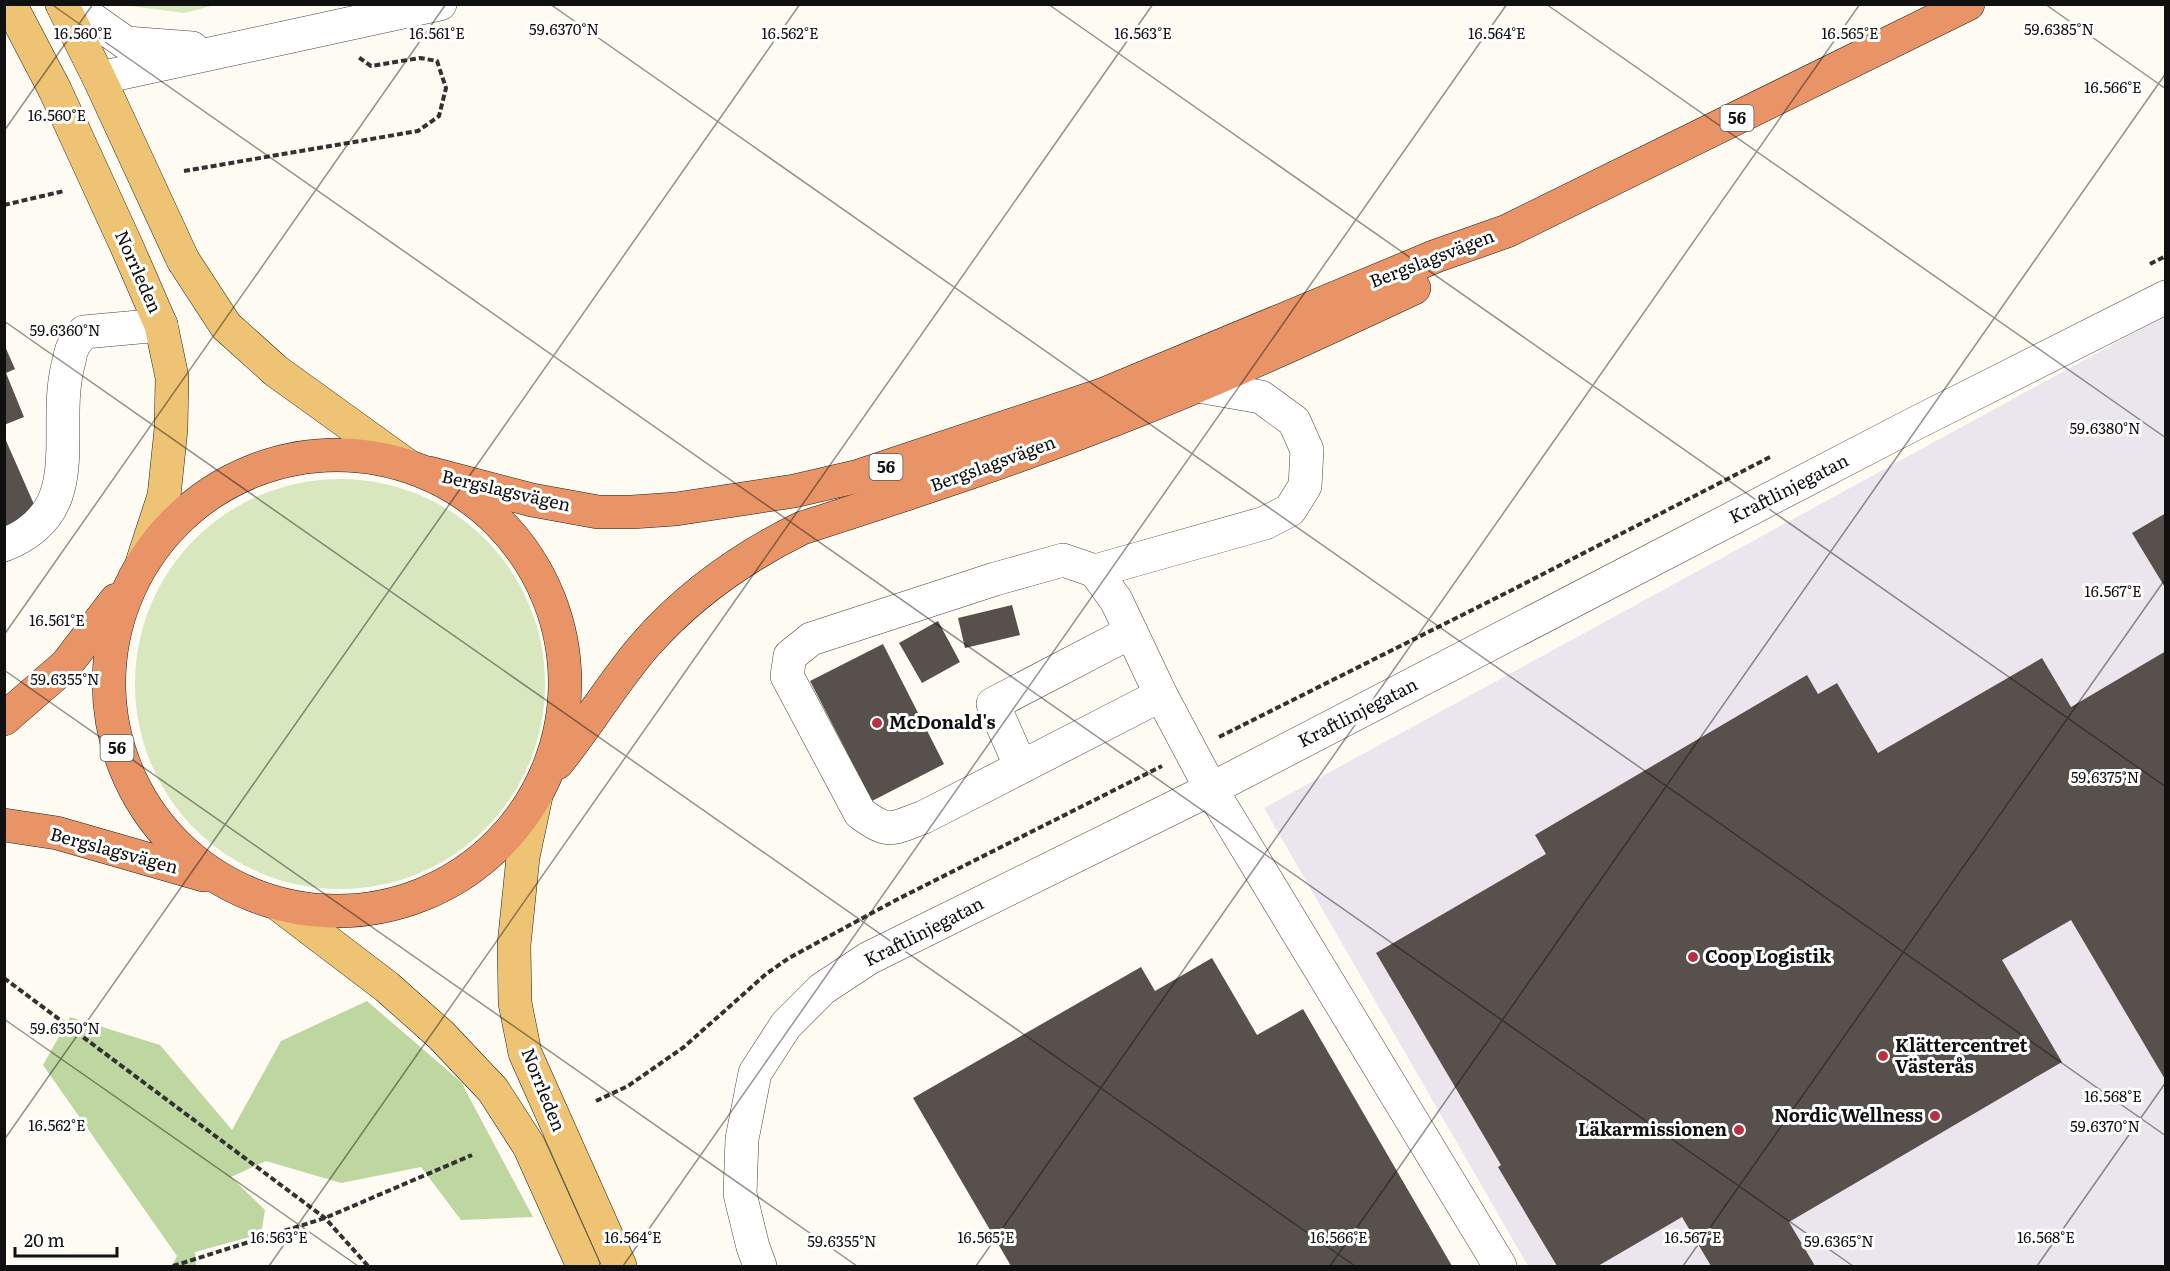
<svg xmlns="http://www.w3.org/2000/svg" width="2170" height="1271" font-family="Literata,serif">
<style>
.industrial{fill:#ebe5ed}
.green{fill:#d8e7be}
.forest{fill:#bed69f}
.building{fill:#57504d}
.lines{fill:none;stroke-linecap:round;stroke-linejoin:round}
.minor-casing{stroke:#434343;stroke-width:34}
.major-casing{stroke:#212121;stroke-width:34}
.highway-casing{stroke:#212121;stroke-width:34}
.path{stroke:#323232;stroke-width:4;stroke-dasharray:6 3;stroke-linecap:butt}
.minor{stroke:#fff;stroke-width:33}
.major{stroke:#eec373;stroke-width:33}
.highway{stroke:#e99466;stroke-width:33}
.ticks{fill:none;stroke:#101010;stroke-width:1.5;stroke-opacity:0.45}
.poi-dot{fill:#b63146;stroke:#fff;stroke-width:2}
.labels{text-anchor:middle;stroke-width:6;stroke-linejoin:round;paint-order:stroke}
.shield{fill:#fff;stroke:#585858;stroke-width:1.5}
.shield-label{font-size:16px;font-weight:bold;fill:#101010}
.street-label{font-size:18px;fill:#101010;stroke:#fff}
.poi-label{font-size:18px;font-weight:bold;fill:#101010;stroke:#fff;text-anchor:start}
.ticks-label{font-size:15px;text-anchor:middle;fill:#101010;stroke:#fff;stroke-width:6;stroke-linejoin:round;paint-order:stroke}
</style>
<rect width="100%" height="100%" fill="#fefbf3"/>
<!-- industrial -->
<path class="industrial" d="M 2165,316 L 2165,1266 L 1528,1266 L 1264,808 Z"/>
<!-- green -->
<g class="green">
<path d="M 122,5 L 215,5 L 184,13 Z"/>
<circle cx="340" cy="684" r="205"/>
</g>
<!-- forest -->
<path class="forest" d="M 367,1001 L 461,1082 L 533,1217 L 461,1220 L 421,1167 L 341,1183 L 266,1161 L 231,1177 L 265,1210 L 261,1234 L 195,1252 L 196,1266 L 172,1266 L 177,1256 L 43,1065 L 70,1017 L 160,1045 L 232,1130 L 281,1041 Z"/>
<!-- building -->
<g class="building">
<path d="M 4,344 L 15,369 L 6,373 L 24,417 L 4,425 Z"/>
<path d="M 4,436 L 40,518 L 4,533 Z"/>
<path d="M 2166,513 L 2166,589 L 2132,533 Z"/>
<path d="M 1012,605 L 1020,635 L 965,648 L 958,618 Z"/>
<path d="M 938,621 L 960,662 L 922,683 L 899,643 Z"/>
<path d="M 883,644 L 944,764 L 872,801 L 810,681 Z"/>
<path d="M 2166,651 L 2166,1081 L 2071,920 L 2002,960 L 2062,1062 L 1789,1222 L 1815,1266 L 1711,1266 L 1682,1217 L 1598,1266 L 1557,1266 L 1498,1167 L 1501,1165 L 1376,953 L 1546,854 L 1535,835 L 1807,675 L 1818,694 L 1837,683 L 1878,753 L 2042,658 L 2071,707 Z"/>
<path d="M 1212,958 L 1257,1035 L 1303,1009 L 1452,1266 L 1011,1266 L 913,1098 L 1141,967 L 1155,991 Z"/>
</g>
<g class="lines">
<defs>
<g id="minor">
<path d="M 75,4 L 89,17 L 126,43 L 192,48"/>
<path d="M 99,78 L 440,4"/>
<path d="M 4,545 C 90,511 51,433 68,365 C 70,359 70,352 73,347 C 75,342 80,337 84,332 L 161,325"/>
<path d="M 1095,571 L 1063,560 L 995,579 L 811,639 L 790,656 L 787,676 L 860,813 C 890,835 891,829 924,817 L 1161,695"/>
<path d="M 1095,571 L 1116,600 L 1161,695 L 1211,789 L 1500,1266"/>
<path d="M 1095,571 L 1265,523 L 1290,510 L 1305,486 L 1307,450 L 1294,421 L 1261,397 L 1198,386"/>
<path d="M 1021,767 L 993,704 L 1131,632"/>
<path d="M 760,1266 L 753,1247 L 740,1194 L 742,1139 L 755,1073 L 786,1025 L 822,989 L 869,958 L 1211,789 L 1912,425 L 2166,297"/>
</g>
<g id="major">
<path d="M 10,4 L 55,90 L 127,247 L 161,325 L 172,377 L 171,429 L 164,496 L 143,560"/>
<path d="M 62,4 L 99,78 L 183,260 L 226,326 L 276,371 L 405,464"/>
<path d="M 536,796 L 523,857 L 514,945 L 515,1003 L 525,1053 L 620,1266"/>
<path d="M 278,904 L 387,987 L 441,1035 L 493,1090 L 529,1146 L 583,1266"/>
</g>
<g id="highway">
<circle cx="337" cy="683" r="228"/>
<path d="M 429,473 L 532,500 L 598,512 L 632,512 L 676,509 L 794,491 L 859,476 L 1102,395 L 1436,256 L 1507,231 L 1968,4"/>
<path d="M 4,719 L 66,665 L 116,600"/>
<path d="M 557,763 C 588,725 613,682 645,645 C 689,595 743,557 802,528 C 914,492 1027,455 1136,411 C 1230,374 1322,331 1414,288"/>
<path d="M 4,825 L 57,833 L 203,875"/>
</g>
</defs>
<!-- minor casing -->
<use href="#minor" class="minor-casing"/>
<!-- major casing -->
<use href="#major" class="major-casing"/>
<!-- highway casing -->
<use href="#highway" class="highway-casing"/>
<!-- path -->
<g class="path">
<path d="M 184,171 L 418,131 L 439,116 L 446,88 L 437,61 L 420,58 L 371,66 L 357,56"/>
<path d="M 4,205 L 64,191"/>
<path d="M 2150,264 L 2166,256"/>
<path d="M 1219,737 L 1512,590 L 1772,456"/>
<path d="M 4,978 L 325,1218 L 368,1266"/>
<path d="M 596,1101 L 628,1086 L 684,1047 L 766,974 L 789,958 L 896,900 L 1162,766"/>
<path d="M 173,1266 L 325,1218 L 472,1155"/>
</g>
<!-- minor -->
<use href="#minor" class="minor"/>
<!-- major -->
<use href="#major" class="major"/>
<!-- highway -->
<use href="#highway" class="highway"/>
</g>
<!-- ticks -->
<path class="ticks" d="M 51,4 L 1853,1266M 550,4 L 2166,1136M 1048,4 L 2166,787M 1546,4 L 2166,438M 2045,4 L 2166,89M 4,131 L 93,4M 4,321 L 1355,1266M 4,635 L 446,4M 4,670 L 857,1266M 4,1019 L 358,1266M 4,1140 L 800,4M 269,1266 L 1153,4M 623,1266 L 1507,4M 976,1266 L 1860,4M 1330,1266 L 2166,73M 1683,1266 L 2166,578M 2037,1266 L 2166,1082"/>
<!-- markers -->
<g class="poi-dot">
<circle cx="877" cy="723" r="6"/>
<circle cx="1693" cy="957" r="6"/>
<circle cx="1883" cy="1056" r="6"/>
<circle cx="1935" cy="1116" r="6"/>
<circle cx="1739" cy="1130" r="6"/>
</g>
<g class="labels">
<!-- shield labels -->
<g class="shield">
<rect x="1720.5" y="105" width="33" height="26" rx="4.5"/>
<rect x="869.5" y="454" width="33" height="26" rx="4.5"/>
<rect x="100.5" y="735" width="33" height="26" rx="4.5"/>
</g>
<g class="shield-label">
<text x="1737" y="124">56</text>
<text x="886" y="473">56</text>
<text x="117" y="754">56</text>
</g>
<!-- street labels -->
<g class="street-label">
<text transform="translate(1432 259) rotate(-21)" y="6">Bergslagsvägen</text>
<text transform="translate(138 272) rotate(66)" y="6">Norrleden</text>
<text transform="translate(993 464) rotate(-20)" y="6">Bergslagsvägen</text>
<text transform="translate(1789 489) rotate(-27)" y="6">Kraftlinjegatan</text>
<text transform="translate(506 491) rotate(13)" y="6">Bergslagsvägen</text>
<text transform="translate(1358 713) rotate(-27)" y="6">Kraftlinjegatan</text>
<text transform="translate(114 851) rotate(15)" y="6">Bergslagsvägen</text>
<text transform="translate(924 932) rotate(-27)" y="6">Kraftlinjegatan</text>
<text transform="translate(543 1090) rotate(68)" y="6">Norrleden</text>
</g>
<!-- poi labels -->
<g class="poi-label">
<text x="889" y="729">McDonald's</text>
<text x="1705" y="963">Coop Logistik</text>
<text x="1895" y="1052">Klättercentret<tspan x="1895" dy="21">Västerås</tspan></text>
<text x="1923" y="1122" text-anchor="end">Nordic Wellness</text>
<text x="1727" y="1136" text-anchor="end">Läkarmissionen</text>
</g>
</g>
<g class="ticks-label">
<text x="564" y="35">59.6370°N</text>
<text x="2059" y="35">59.6385°N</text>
<text x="83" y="39">16.560°E</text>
<text x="437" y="39">16.561°E</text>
<text x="790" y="39">16.562°E</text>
<text x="1143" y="39">16.563°E</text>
<text x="1497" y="39">16.564°E</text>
<text x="1850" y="39">16.565°E</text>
<text x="2113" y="93">16.566°E</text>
<text x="57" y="121">16.560°E</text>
<text x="65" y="336">59.6360°N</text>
<text x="2105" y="434">59.6380°N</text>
<text x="2113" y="597">16.567°E</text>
<text x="57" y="626">16.561°E</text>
<text x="65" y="685">59.6355°N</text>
<text x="2105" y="783">59.6375°N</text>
<text x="65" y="1034">59.6350°N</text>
<text x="2113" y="1102">16.568°E</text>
<text x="57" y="1131">16.562°E</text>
<text x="2105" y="1132">59.6370°N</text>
<text x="279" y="1243">16.563°E</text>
<text x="633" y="1243">16.564°E</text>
<text x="986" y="1243">16.565°E</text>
<text x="1339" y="1243">16.566°E</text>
<text x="1693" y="1243">16.567°E</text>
<text x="2046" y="1243">16.568°E</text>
<text x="842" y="1247">59.6355°N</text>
<text x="1839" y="1247">59.6365°N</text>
</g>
<!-- border -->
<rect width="2170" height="1271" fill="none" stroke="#101010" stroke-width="12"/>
<!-- scale -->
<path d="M15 1247v9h102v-9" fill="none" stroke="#101010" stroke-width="3"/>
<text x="24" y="1247" font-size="18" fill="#101010" stroke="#ffffff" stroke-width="4.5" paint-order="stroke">20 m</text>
</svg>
